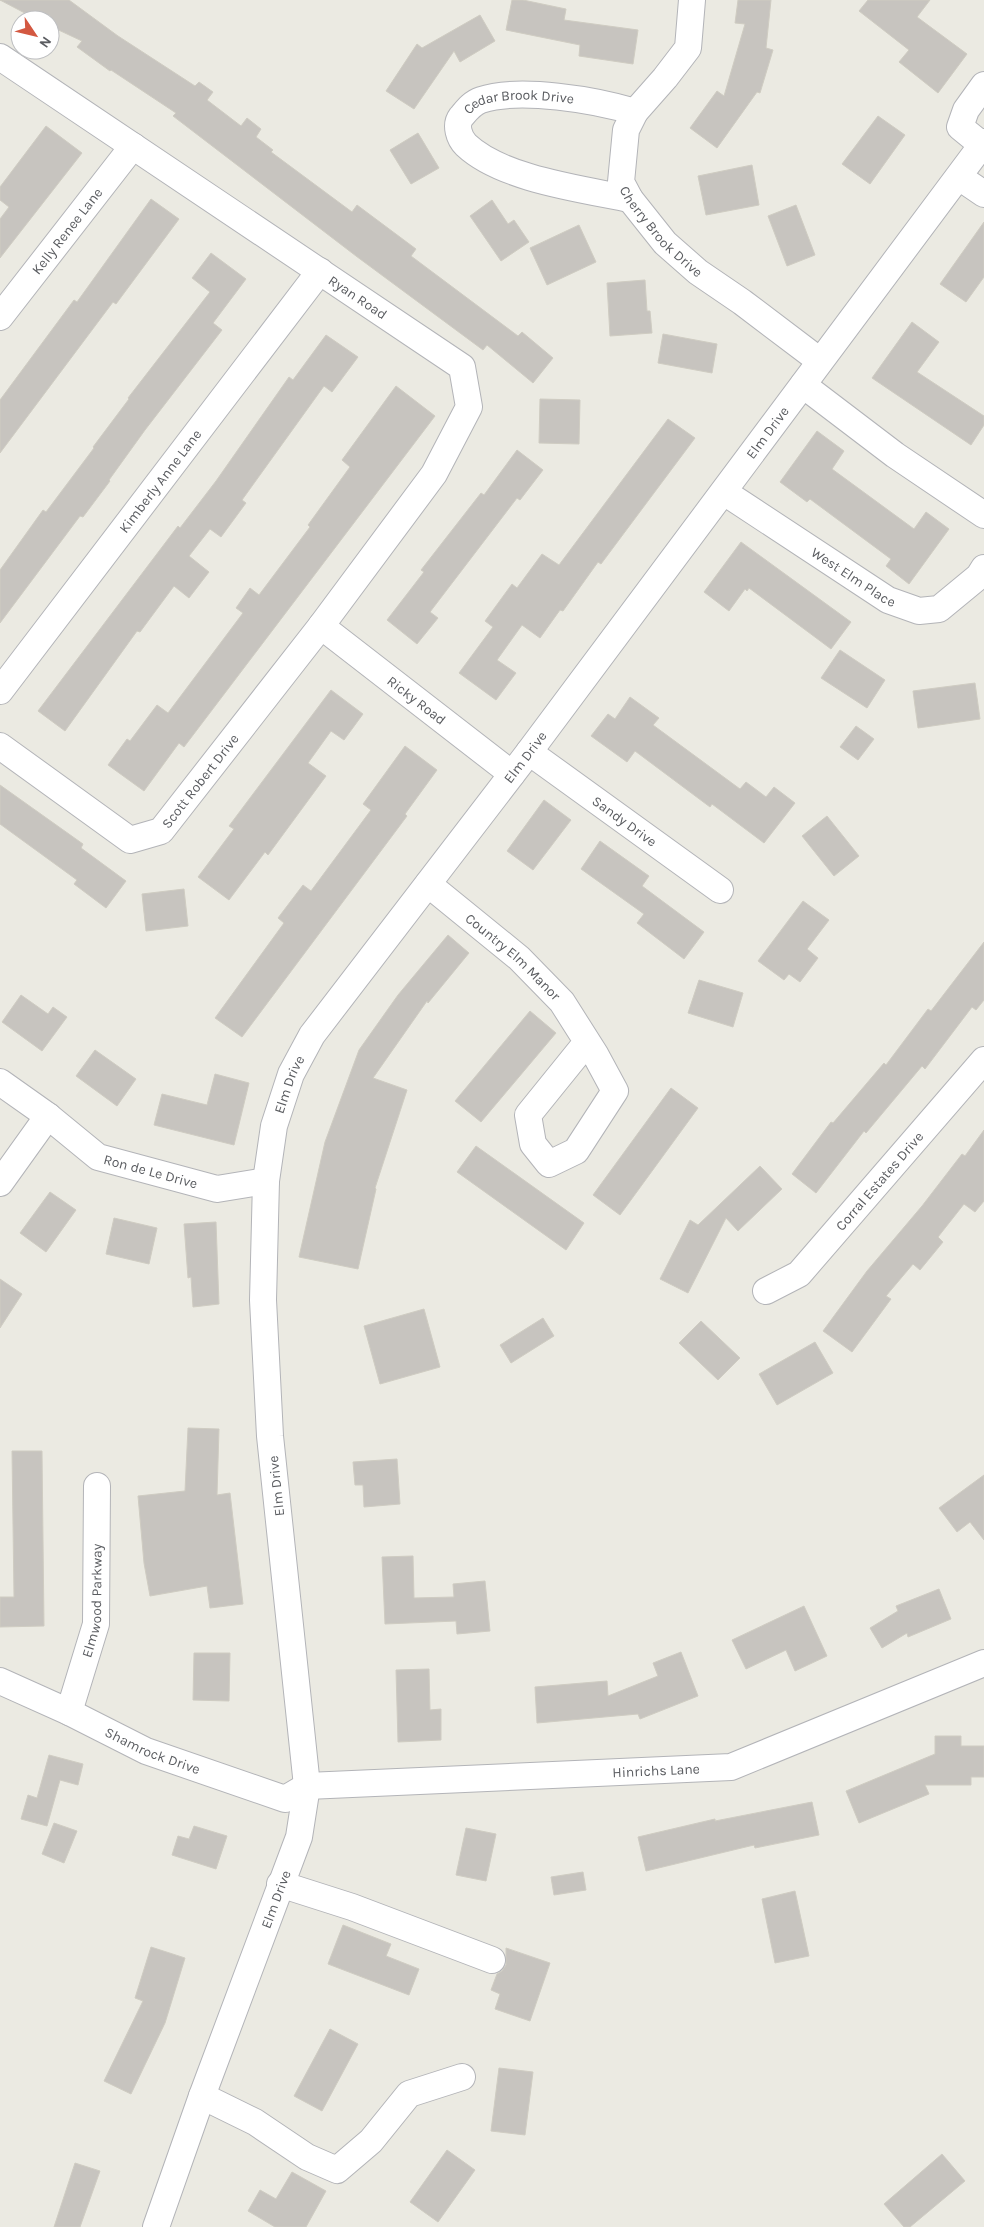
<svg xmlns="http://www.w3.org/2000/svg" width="984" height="2227" font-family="Karla,sans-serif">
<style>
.building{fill:#c7c4bf;stroke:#cfccc2}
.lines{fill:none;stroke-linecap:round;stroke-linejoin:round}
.minor-casing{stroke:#b3b4b8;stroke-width:28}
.minor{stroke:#fff;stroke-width:26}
.labels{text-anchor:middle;stroke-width:4;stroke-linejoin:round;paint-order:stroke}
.street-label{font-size:14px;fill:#5b5d61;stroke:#fff}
</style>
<rect width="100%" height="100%" fill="#ebeae2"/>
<!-- building -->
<g class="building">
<path d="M 0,0 L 69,0 L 118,36 L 195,86 L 199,82 L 213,92 L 207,100 L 241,126 L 247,118 L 261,129 L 256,137 L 273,150 L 271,152 L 352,212 L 357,205 L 416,249 L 411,256 L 518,336 L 522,332 L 553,358 L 533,383 L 487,345 L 483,350 L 356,256 L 173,116 L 176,113 L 111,70 L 110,71 L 77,47 L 82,41 L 50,26 L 50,20 L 38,20 Z"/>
<path d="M 512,0 L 523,0 L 566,9 L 564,20 L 638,30 L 633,64 L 579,56 L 580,45 L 506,30 Z"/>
<path d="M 738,0 L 771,0 L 766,48 L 773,50 L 760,93 L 757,92 L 717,148 L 690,128 L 717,91 L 724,96 L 745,24 L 735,23 Z"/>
<path d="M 868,0 L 930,0 L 917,17 L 967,54 L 938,93 L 899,62 L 909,50 L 859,11 Z"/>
<path d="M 480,15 L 495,41 L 460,62 L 454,51 L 414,109 L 386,91 L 417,44 L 422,48 Z"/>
<path d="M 878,116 L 905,135 L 870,184 L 842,164 Z"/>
<path d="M 46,126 L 82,153 L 0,258 L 0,219 L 9,207 L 0,200 L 0,187 Z"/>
<path d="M 418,133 L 439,168 L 411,184 L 390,150 Z"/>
<path d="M 752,165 L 759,205 L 706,215 L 698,176 Z"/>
<path d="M 151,199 L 179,219 L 116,304 L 113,302 L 0,453 L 0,400 L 74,300 L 77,302 Z"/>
<path d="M 492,200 L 508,224 L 514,220 L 529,242 L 501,261 L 470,216 Z"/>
<path d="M 796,205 L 815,255 L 787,266 L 768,216 Z"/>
<path d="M 984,222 L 984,277 L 966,302 L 940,284 Z"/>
<path d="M 579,225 L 596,262 L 547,285 L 530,248 Z"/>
<path d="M 211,253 L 246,279 L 213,323 L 222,330 L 145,430 L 109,480 L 110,481 L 83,517 L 80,516 L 0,623 L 0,570 L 43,510 L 46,512 L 94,448 L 93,447 L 129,399 L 128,398 L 210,292 L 192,278 Z"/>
<path d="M 645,280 L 647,311 L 650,311 L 652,333 L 610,336 L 607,283 Z"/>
<path d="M 912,322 L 939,342 L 917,372 L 984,416 L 984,425 L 971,445 L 872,378 Z"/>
<path d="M 663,334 L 717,344 L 712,373 L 658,363 Z"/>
<path d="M 326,335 L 358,357 L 332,392 L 324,386 L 242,500 L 246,503 L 221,537 L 210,529 L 189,556 L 209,572 L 189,598 L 174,586 L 140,632 L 137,631 L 65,731 L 38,711 L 178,526 L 180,528 L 216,481 L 289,377 L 293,380 Z"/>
<path d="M 396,386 L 435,416 L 184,747 L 179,743 L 144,791 L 108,765 L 127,739 L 130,741 L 157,705 L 168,713 L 243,613 L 236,608 L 250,588 L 259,595 L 310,527 L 308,525 L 350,467 L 342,460 Z"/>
<path d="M 540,399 L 580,400 L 579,444 L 539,443 Z"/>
<path d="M 668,419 L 695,438 L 601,564 L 598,562 L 563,611 L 560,610 L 540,638 L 522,625 L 497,660 L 516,673 L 496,700 L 459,673 L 493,627 L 485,621 L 512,584 L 517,588 L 542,554 L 559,565 Z"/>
<path d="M 817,431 L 844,451 L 832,469 L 914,529 L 926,512 L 949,529 L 909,584 L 886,566 L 891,559 L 810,499 L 807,502 L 780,482 Z"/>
<path d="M 517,450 L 543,470 L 520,500 L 517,498 L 430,612 L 438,618 L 417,644 L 387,620 L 424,572 L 421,570 L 481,493 L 484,495 Z"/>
<path d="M 741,542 L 851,622 L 831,649 L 749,588 L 747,591 L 745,589 L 729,611 L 704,592 Z"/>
<path d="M 840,650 L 885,680 L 867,708 L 821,678 Z"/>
<path d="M 975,683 L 980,719 L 918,728 L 913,691 Z"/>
<path d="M 331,690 L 363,714 L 344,740 L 331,731 L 308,763 L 326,776 L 268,855 L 265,852 L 229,900 L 198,877 L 234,829 L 229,826 Z"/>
<path d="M 630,697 L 659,718 L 653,725 L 740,789 L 746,782 L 766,797 L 774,787 L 795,803 L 764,843 L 712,804 L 710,807 L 635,751 L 627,762 L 591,736 L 608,714 L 615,719 Z"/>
<path d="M 856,726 L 874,739 L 858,760 L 840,747 Z"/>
<path d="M 405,746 L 437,770 L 405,814 L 407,816 L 242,1037 L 215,1018 L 284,923 L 278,918 L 303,885 L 311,891 L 371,810 L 363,804 Z"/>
<path d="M 0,785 L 83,844 L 81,848 L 126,881 L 106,908 L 74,884 L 77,880 L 0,824 Z"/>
<path d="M 544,800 L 571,820 L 533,870 L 507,851 Z"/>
<path d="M 827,816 L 859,856 L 834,876 L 802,836 Z"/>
<path d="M 600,841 L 649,876 L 642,886 L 704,932 L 684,959 L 637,923 L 644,914 L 581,869 Z"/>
<path d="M 184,889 L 188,926 L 146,931 L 142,894 Z"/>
<path d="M 803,901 L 829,920 L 807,949 L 818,958 L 800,982 L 789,974 L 784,980 L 758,961 Z"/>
<path d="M 448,935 L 469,953 L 428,1003 L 427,1001 L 373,1078 L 407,1090 L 375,1188 L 376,1189 L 358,1269 L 299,1257 L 325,1142 L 359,1050 L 398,995 Z"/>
<path d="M 984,942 L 984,1000 L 976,1010 L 972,1007 L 925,1069 L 922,1066 L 866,1133 L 864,1131 L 816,1193 L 792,1174 L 831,1122 L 833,1123 L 884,1063 L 886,1065 L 928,1009 L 931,1011 Z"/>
<path d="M 699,980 L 743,993 L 733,1027 L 688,1013 Z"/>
<path d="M 21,995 L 48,1014 L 53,1007 L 67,1017 L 42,1051 L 2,1022 Z"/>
<path d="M 530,1011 L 556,1033 L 481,1122 L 455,1101 Z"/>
<path d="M 95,1050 L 136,1079 L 117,1106 L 76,1076 Z"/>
<path d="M 215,1074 L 249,1083 L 234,1145 L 154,1125 L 162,1094 L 207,1105 Z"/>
<path d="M 671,1088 L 698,1108 L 620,1215 L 593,1195 Z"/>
<path d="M 984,1130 L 984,1201 L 975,1212 L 964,1204 L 938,1237 L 943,1242 L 920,1270 L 913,1264 L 886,1296 L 891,1299 L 852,1352 L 823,1331 L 867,1271 L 922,1206 L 962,1154 L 965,1156 Z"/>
<path d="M 476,1146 L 584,1223 L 566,1250 L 457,1172 Z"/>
<path d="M 760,1166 L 782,1189 L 738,1231 L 726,1218 L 688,1293 L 660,1279 L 690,1220 L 698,1225 Z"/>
<path d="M 50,1192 L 76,1210 L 46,1252 L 20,1233 Z"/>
<path d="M 114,1218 L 157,1228 L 149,1264 L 106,1254 Z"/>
<path d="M 216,1222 L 219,1304 L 193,1307 L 191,1277 L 188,1278 L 184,1224 Z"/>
<path d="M 0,1279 L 22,1294 L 0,1328 Z"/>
<path d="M 424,1309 L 440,1367 L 380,1384 L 364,1326 Z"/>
<path d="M 543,1318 L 554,1336 L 511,1363 L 500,1345 Z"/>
<path d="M 701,1321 L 740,1358 L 718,1380 L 679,1343 Z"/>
<path d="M 815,1342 L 833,1373 L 777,1405 L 759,1374 Z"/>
<path d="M 188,1428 L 219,1429 L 217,1495 L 230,1493 L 243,1604 L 210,1608 L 207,1586 L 150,1596 L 144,1563 L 138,1496 L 185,1491 Z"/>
<path d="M 12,1451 L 42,1451 L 44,1626 L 0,1627 L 0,1597 L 14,1597 Z"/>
<path d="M 397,1459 L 400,1504 L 364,1507 L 363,1485 L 355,1485 L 353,1462 Z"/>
<path d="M 984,1475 L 984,1540 L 970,1522 L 957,1532 L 939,1508 Z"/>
<path d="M 413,1556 L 414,1598 L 454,1597 L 453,1584 L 485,1581 L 490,1631 L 457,1634 L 456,1621 L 385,1624 L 382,1557 Z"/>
<path d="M 939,1589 L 951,1619 L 908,1637 L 907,1633 L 882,1648 L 870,1628 L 898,1611 L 896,1606 Z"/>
<path d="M 804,1606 L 827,1656 L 795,1671 L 786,1650 L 746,1669 L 732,1640 Z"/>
<path d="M 681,1652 L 698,1696 L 640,1719 L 638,1714 L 537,1723 L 535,1687 L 607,1681 L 608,1696 L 658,1676 L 653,1663 Z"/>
<path d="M 194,1653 L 230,1653 L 229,1701 L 193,1700 Z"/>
<path d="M 429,1669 L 430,1710 L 441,1709 L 441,1740 L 398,1742 L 396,1670 Z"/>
<path d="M 935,1736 L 961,1736 L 961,1746 L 984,1746 L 984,1777 L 971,1777 L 971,1785 L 925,1785 L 929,1794 L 859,1823 L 846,1791 L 935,1754 Z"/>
<path d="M 49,1755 L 83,1764 L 78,1785 L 60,1780 L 47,1826 L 21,1819 L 28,1795 L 37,1798 Z"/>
<path d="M 812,1802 L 819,1835 L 755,1848 L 754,1845 L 646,1871 L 638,1837 L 715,1819 L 715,1821 Z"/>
<path d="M 54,1823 L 77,1831 L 64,1863 L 42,1854 Z"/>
<path d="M 194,1826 L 227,1836 L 216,1869 L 172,1855 L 178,1836 L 189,1839 Z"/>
<path d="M 466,1828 L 496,1834 L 486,1881 L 456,1875 Z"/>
<path d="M 583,1872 L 586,1890 L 554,1895 L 551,1877 Z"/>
<path d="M 795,1891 L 809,1956 L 775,1963 L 762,1899 Z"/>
<path d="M 343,1925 L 391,1944 L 386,1956 L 419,1969 L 409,1995 L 328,1964 Z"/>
<path d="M 151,1947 L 185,1958 L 165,2023 L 131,2094 L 104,2081 L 143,2001 L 135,1998 Z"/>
<path d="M 506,1948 L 550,1963 L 530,2021 L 495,2009 L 500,1994 L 491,1990 L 497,1974 L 502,1971 L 506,1965 Z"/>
<path d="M 330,2029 L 358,2044 L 322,2111 L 294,2096 Z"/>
<path d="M 499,2068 L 533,2072 L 525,2135 L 491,2131 Z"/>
<path d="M 447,2150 L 475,2170 L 438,2222 L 410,2202 Z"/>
<path d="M 942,2154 L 965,2181 L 910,2227 L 904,2227 L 884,2204 Z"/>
<path d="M 75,2163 L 100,2171 L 80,2227 L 54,2227 Z"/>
<path d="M 292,2172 L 326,2191 L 306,2227 L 275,2227 L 248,2211 L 260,2190 L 276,2199 Z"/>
</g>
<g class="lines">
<defs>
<g id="minor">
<path id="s1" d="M 692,0 L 688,48 L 665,78 L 635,112 L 626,130 L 621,182 L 630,199 L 665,243 L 698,272 L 742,302 L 820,361"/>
<path id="s2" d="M 0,57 L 462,367 L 469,407 L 434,474 L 321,626 L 161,831 L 130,840 L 0,746"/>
<path d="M 982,145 L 960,127 L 966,110 L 984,85"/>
<path d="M 959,177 L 984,194"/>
<path id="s3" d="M 630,199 C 582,189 502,179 466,145 C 459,138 455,125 461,117 C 467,110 472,103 481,100 C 519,87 596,100 635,112"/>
<path id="s4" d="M 0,317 L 133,146"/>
<path d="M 803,385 L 895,455 L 984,515"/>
<path id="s5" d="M 724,492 L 888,600 L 919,611 L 939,609 L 979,576 L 984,568"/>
<path id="s6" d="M 321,626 L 512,774"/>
<path id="s7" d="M 0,691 L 320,271"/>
<path id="s8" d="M 529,752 L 720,890"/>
<path id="s9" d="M 428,884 L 519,958 L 562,1002 L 595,1054 L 615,1091 L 576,1151 L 549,1164 L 533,1144 L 528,1115 L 587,1042"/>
<path id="s10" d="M 0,1082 L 48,1116 L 98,1157 L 217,1189 L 266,1181"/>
<path d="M 0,1183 L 48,1116"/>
<path id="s11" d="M 766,1291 L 799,1274 L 984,1060"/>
<path id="s12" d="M 0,1681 L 69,1712 L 146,1751 L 285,1799 L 307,1786 L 731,1767 L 984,1663"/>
<path id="s13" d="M 69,1712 L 96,1624 L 97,1486"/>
<path d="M 280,1884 L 352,1907 L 492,1960"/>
<path d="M 202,2096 L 255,2122 L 307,2157 L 337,2170 L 371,2141 L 409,2094 L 462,2077"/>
<path id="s14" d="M 156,2227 L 202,2096 L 299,1837 L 307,1786 L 270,1436 L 263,1300 L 266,1181 L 274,1126 L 291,1074 L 312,1035 L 529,752 L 984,142"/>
</g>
</defs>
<!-- minor casing -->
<use href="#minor" class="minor-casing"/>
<!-- minor -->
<use href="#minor" class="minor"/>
</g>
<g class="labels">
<!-- street labels -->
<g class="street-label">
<text dy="5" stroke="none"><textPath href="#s3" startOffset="269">Cedar Brook Drive</textPath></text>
<text dy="5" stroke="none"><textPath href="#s1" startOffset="268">Cherry Brook Drive</textPath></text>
<text dy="5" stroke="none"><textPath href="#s4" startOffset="109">Kelly Renee Lane</textPath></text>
<text dy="5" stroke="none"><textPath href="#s2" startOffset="431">Ryan Road</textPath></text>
<text dy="5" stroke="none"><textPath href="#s14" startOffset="1984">Elm Drive</textPath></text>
<text dy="5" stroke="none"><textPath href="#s7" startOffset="264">Kimberly Anne Lane</textPath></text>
<text dy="5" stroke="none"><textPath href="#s5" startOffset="155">West Elm Place</textPath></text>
<text dy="5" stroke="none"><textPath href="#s6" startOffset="121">Ricky Road</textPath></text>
<text dy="5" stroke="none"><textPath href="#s14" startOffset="1579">Elm Drive</textPath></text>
<text transform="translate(200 781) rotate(-52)" y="5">Scott Robert Drive</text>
<text dy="5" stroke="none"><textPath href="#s8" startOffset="118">Sandy Drive</textPath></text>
<text dy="5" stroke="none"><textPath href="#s9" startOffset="112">Country Elm Manor</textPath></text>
<text dy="5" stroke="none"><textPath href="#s14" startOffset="1174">Elm Drive</textPath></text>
<text dy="5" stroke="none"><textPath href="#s10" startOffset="178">Ron de Le Drive</textPath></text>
<text dy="5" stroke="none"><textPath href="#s11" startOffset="160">Corral Estates Drive</textPath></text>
<text transform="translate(276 1486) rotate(-96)" y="5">Elm Drive</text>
<text dy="5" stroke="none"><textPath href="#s13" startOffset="115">Elmwood Parkway</textPath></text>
<text dy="5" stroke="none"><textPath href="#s12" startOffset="168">Shamrock Drive</textPath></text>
<text dy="5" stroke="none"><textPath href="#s12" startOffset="684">Hinrichs Lane</textPath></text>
<text dy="5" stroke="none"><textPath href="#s14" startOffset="349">Elm Drive</textPath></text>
</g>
</g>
<!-- north arrow -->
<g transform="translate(35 35) rotate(125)"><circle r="24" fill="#ffffff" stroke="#bdbec0"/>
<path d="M0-4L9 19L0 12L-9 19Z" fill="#d35841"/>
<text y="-8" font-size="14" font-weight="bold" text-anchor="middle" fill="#5b5d61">N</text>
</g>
</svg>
